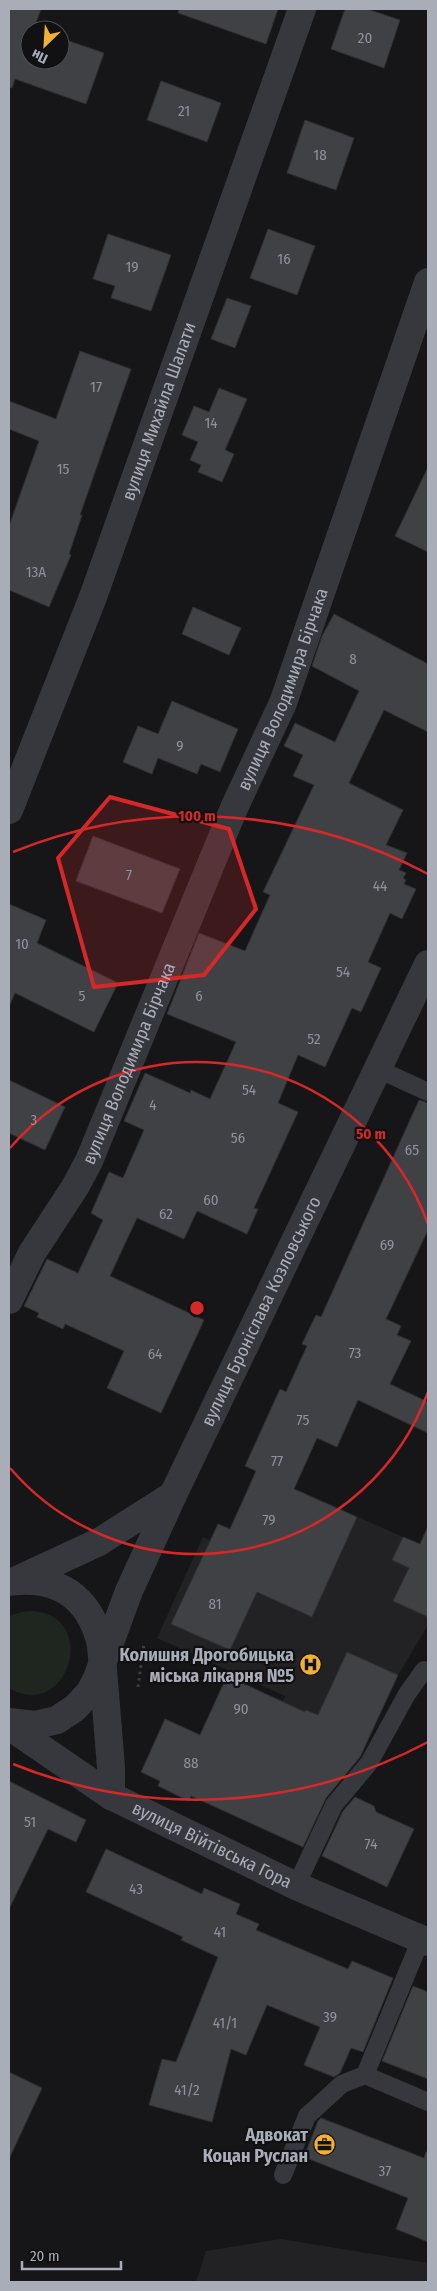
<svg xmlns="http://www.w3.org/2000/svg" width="437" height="2291" font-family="'Fira Sans Condensed',sans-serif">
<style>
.built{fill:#222225}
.green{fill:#1e261f}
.building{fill:#404145;stroke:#303034}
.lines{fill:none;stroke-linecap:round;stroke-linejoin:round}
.path{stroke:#3d3f44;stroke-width:3;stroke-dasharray:2.5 4;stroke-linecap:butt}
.service{stroke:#37383d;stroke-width:18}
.minor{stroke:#37383d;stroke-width:28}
.tertiary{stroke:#37383d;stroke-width:28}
.marked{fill:#d62828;fill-opacity:0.2;stroke:#d62828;stroke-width:4;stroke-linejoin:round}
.ring{fill:none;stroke:#d62828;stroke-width:2.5}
.labels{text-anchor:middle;stroke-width:4.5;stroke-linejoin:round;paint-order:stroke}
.number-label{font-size:15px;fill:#8e929b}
.street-label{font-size:18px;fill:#a8adb8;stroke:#111113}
.poi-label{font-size:18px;font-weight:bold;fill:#a8adb8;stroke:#111113;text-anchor:end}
.centre{fill:#d62828;stroke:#111113;stroke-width:2.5}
.ring-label{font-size:15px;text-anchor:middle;font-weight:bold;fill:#d62828;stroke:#111113;stroke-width:4.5;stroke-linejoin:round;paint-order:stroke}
</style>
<rect width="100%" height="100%" fill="#161618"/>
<!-- built -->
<g class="built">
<path d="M 325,1502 L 403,1537 L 392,1560 L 428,1576 L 428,1625 L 398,1675 L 360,1757 L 346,1750 L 302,1846 L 230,1814 L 285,1696 L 157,1638 L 203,1537 L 291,1577 Z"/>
<path d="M 281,2239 L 428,2263 L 428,2282 L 196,2282 L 206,2251 Z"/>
</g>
<!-- green -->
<path class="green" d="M 31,1611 C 101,1614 68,1723 9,1688 L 9,1616 L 21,1612 Z"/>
<!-- building -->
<g class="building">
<path d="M 9,9 L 41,9 L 34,28 L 39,30 L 30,30 L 30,60 L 60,60 L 60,38 L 104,53 L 86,104 L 15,79 L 12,88 L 9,87 Z"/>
<path d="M 179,9 L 278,9 L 266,44 L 178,13 Z"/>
<path d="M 345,9 L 367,9 L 400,20 L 384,68 L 331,49 Z"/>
<path d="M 161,81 L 221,103 L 207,142 L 147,120 Z"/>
<path d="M 305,120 L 354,138 L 336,190 L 287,173 Z"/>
<path d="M 268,229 L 315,246 L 297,295 L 250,278 Z"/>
<path d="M 108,234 L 171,255 L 151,311 L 111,298 L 115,286 L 93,279 Z"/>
<path d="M 227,298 L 251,306 L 235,348 L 211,339 Z"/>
<path d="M 80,351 L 131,369 L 80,515 L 82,515 L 69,554 L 71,555 L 49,607 L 9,590 L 9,526 L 39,441 L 9,429 L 9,401 L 56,419 Z"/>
<path d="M 219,388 L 247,399 L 225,450 L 234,454 L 222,482 L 198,472 L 201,465 L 190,460 L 198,442 L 182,435 L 194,406 L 209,412 Z"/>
<path d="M 428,467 L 428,552 L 395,536 Z"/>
<path d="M 193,607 L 241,628 L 229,655 L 182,634 Z"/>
<path d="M 334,614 L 428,664 L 428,732 L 384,710 L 349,783 L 403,810 L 386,845 L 407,853 L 399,870 L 406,873 L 403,878 L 406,880 L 404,884 L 416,889 L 402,919 L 390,913 L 368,962 L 381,968 L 361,1012 L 352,1008 L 325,1067 L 298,1055 L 278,1103 L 298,1112 L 254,1208 L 258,1209 L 247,1234 L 197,1211 L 184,1239 L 137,1218 L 110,1276 L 204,1320 L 161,1413 L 107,1388 L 124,1351 L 65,1324 L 63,1329 L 37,1317 L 39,1313 L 24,1306 L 47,1259 L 78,1273 L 103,1220 L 91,1213 L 109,1172 L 123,1178 L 144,1130 L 124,1121 L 145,1073 L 190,1093 L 191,1090 L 210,1099 L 236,1042 L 167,1014 L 199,933 L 245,951 L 270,895 L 263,892 L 314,785 L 293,776 L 303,755 L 284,746 L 295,723 L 335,742 L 359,691 L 312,666 L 322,636 Z"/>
<path d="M 172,701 L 238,729 L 220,772 L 201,764 L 197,774 L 158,758 L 152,774 L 123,762 L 138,726 L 158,734 Z"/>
<path d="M 93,836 L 180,869 L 162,913 L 76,881 Z"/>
<path d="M 9,904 L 46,920 L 37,943 L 118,983 L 94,1032 L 15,993 L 9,1007 Z"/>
<path d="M 9,1080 L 65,1107 L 45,1150 L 9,1133 Z"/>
<path d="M 419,1100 L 428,1103 L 428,1230 L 386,1319 L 401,1326 L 397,1335 L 411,1341 L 390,1384 L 428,1402 L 428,1433 L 358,1400 L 337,1447 L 317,1438 L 294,1489 L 357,1517 L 312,1617 L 257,1592 L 230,1650 L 171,1624 L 218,1524 L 230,1529 L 256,1471 L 245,1466 L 280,1389 L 286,1392 L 307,1346 L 302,1344 L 316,1315 L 321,1317 Z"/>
<path d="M 428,1526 L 428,1617 L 393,1601 L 409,1568 L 392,1560 L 403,1537 L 420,1544 Z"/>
<path d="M 347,1652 L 398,1675 L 360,1757 L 326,1798 L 303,1847 L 191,1796 L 189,1801 L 158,1786 L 160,1781 L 141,1772 L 165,1719 L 200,1735 L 227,1676 L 305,1712 L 306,1710 L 318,1715 Z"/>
<path d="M 9,1781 L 86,1820 L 76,1842 L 48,1829 L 9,1909 Z"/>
<path d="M 355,1797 L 374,1806 L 376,1812 L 414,1829 L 387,1887 L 322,1856 L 343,1811 Z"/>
<path d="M 106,1849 L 202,1894 L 204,1888 L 240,1904 L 236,1914 L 259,1924 L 256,1930 L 348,1969 L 352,1961 L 393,1978 L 363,2052 L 351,2048 L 340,2073 L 334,2077 L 304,2065 L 320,2027 L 267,2005 L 246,2055 L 231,2049 L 212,2122 L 149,2105 L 162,2059 L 176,2062 L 218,1957 L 181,1940 L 183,1937 L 86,1892 Z"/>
<path d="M 413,1986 L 428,1992 L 428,2079 L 382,2061 Z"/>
<path d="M 9,2072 L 42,2088 L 9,2159 Z"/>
<path d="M 321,2118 L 424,2158 L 426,2152 L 428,2152 L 428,2242 L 396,2229 L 408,2198 L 304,2157 L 318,2121 Z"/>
</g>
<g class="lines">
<!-- path -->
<path class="path" d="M 138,1687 L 144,1644"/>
<!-- service -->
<g class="service">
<path d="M 378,1069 L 428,1092"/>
<path d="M 296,1886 L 334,1805 L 369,1763 L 407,1694 L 424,1670"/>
<path d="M 365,2075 L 428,2102"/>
<path d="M 283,2175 L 307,2116 L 342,2084 L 365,2075 L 421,1939"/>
</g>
<!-- minor -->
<g class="minor">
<path id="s1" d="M 9,810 L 93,597 L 302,9"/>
<path id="s2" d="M 9,1300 L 32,1253 L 75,1187 L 89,1161 L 234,808 L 283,703 L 428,282"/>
</g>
<!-- tertiary -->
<g class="tertiary">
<path d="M 17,1580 L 99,1542 L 173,1495"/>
<path d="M 9,1582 C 58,1575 90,1597 101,1645 L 111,1767 L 111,1796"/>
<path id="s3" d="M 9,1722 L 35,1725 L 57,1720 L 75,1708 L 90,1692 L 97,1678 L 129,1591 L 173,1495 L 428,964"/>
<path id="s4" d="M 9,1726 L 111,1796 L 296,1886 L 428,1942"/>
</g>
</g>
<!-- marked area -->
<path class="marked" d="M 110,797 L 229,829 L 256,909 L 204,975 L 94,987 L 58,858 Z"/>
<!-- distance rings -->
<g class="ring">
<path d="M428 1392A246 246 0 0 1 10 1468M10 1148A246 246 0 0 1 428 1224"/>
<path d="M428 1742A492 492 0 0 1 13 1764M13 852A492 492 0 0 1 428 874"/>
</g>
<!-- icons -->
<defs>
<symbol id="hospital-disc" viewBox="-11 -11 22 22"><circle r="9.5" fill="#f2b134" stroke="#111113"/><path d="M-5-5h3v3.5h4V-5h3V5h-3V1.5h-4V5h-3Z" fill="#111"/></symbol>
<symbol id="office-disc" viewBox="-11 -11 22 22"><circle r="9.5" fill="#f2b134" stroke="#111113"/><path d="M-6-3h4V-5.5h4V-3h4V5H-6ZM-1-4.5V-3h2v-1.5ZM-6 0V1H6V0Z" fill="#111"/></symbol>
</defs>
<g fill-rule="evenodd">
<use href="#hospital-disc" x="298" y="1652" width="25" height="25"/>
<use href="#office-disc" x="312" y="2132" width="25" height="25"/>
</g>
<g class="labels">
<!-- number labels -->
<g class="number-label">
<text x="365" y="43">20</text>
<text x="184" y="116">21</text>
<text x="320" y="160">18</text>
<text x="284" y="264">16</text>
<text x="132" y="272">19</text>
<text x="96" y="392">17</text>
<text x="211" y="428">14</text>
<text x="63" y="474">15</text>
<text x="36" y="577">13А</text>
<text x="353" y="664">8</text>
<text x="180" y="751">9</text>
<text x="129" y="880">7</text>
<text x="380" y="891">44</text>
<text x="22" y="949">10</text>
<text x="343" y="977">54</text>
<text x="82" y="1001">5</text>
<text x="199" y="1001">6</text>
<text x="314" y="1044">52</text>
<text x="249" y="1095">54</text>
<text x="153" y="1110">4</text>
<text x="34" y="1125">3</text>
<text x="238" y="1143">56</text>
<text x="412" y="1155">65</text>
<text x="211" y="1205">60</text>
<text x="166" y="1219">62</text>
<text x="387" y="1250">69</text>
<text x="355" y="1358">73</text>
<text x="155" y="1359">64</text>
<text x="303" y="1425">75</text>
<text x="277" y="1466">77</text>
<text x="269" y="1525">79</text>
<text x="215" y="1609">81</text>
<text x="241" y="1714">90</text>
<text x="191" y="1768">88</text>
<text x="30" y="1827">51</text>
<text x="371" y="1849">74</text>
<text x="136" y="1894">43</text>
<text x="220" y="1937">41</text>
<text x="330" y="2022">39</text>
<text x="225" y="2028">41/1</text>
<text x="187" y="2095">41/2</text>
<text x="385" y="2176">37</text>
</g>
<!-- street labels -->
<g class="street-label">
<text dy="6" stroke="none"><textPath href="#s1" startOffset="426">вулиця Михайла Шалати</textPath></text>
<text dy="6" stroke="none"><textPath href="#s2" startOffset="671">вулиця Володимира Бірчака</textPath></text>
<text dy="6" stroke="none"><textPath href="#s2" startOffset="266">вулиця Володимира Бірчака</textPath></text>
<text dy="6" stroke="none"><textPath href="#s3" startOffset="510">вулиця Броніслава Козловського</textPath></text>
<text dy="6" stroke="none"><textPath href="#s4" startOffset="236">вулиця Війтівська Гора</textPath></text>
</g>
<!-- poi labels -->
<g class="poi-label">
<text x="294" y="1661">Колишня Дрогобицька<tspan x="294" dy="21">міська лікарня №5</tspan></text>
<text x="308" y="2141">Адвокат<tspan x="308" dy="21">Коцан Руслан</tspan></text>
</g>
</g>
<circle cx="197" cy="1308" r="8" class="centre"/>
<g class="ring-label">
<text x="197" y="821">100 m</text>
<text x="371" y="1139">50 m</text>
</g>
<!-- border -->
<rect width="437" height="2291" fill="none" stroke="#a8adb8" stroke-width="20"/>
<!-- north arrow -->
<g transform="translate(45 45) rotate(205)"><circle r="24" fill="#111113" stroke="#4d4f55"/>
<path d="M0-4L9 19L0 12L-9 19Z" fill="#f2b134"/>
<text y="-8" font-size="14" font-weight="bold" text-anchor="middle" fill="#a8adb8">Пн</text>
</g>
<!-- scale -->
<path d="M22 2261v8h99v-8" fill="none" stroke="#a8adb8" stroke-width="2.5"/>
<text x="30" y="2261" font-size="15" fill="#a8adb8" stroke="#111113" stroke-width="4" paint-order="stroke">20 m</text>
</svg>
